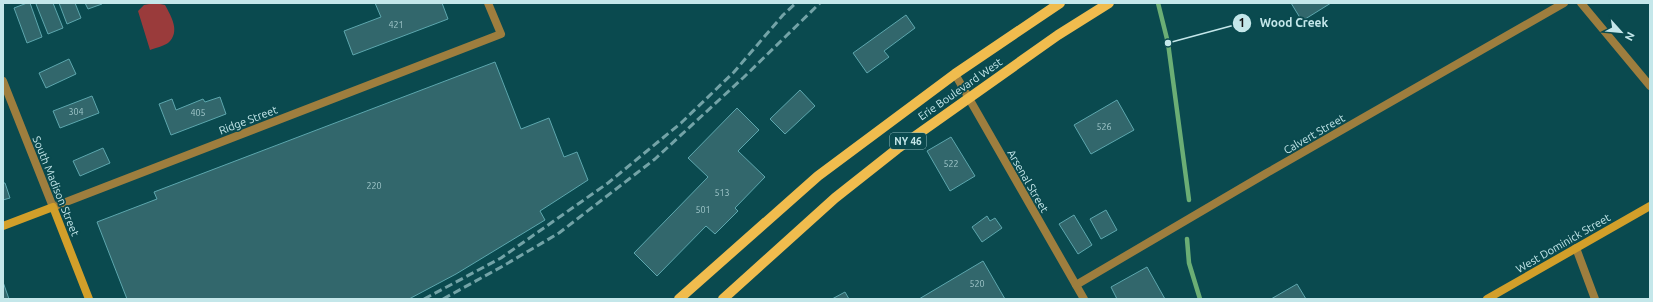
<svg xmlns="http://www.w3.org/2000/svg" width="1653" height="302" font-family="Ubuntu,sans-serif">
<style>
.green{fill:#9a3b3b}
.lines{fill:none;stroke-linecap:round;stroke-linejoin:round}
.stream{stroke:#6bae75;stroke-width:4.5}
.building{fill:#32676c;stroke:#5da7ae}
.street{stroke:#9e7e3e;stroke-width:8}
.secondary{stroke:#d29f2a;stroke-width:8}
.primary{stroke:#f0bc4e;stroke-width:10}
.rail{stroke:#73a3a7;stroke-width:3;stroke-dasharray:8 4;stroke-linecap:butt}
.labels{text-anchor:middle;stroke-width:3.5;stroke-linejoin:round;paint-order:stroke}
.number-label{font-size:9px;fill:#a0c7ca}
.shield{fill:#0a4a4f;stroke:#8cb8bc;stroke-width:1}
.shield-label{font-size:10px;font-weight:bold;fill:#c4e7ea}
.street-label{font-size:11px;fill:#c4e7ea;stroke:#0a4a4f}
.leader{fill:none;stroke:#c4e7ea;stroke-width:1.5}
.callout-dot{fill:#c4e7ea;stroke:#0a4a4f;stroke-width:1.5}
.mark-label{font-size:12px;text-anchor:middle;font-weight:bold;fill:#111}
.callout-label{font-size:12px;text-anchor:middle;font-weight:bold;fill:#c4e7ea;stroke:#0a4a4f;stroke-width:3.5;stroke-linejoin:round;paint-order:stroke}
</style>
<rect width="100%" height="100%" fill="#0a4a4f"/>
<!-- green -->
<path class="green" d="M 155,3 L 165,5 C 171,16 181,32 168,43 C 164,46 155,48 150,50 L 138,11 L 144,5 Z"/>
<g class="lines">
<!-- stream -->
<g class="stream">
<path d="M 1158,3 L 1168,43 L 1189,200"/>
<path d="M 1187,239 L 1189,263 L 1200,299"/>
</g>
</g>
<!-- building -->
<g class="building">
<path d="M 27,3 L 30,3 L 42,37 L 27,43 L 14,8 Z"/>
<path d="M 39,3 L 53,3 L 63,28 L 48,34 L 36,4 Z"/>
<path d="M 59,3 L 75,3 L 81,18 L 67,24 Z"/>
<path d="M 85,3 L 101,3 L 102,4 L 88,9 Z"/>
<path d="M 375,3 L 442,3 L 448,19 L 353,55 L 344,31 L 381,17 Z"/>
<path d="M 1291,3 L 1331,3 L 1302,21 Z"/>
<path d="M 906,15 L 915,28 L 884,51 L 889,57 L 867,73 L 853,53 Z"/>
<path d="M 69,59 L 76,74 L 46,88 L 39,73 Z"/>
<path d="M 495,62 L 521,129 L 549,118 L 564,157 L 577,152 L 588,180 L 540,211 L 545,220 L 456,274 L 409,299 L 127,299 L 97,222 L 157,199 L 154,192 Z"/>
<path d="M 800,90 L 815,106 L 785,134 L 770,119 Z"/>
<path d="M 92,96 L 99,113 L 60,128 L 53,111 Z"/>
<path d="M 220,97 L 226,114 L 171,135 L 159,104 L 172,99 L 176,110 L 203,99 L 205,102 Z"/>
<path d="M 1117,100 L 1134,130 L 1091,154 L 1074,125 Z"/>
<path d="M 737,108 L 759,130 L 738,151 L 765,177 L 735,208 L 738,211 L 715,234 L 706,226 L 657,276 L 634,253 L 708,177 L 688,158 Z"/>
<path d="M 951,137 L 975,176 L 950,191 L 927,151 Z"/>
<path d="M 103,148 L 110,163 L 80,176 L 73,161 Z"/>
<path d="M 3,183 L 5,183 L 10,198 L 3,200 Z"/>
<path d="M 1106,210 L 1117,230 L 1101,239 L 1090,219 Z"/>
<path d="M 1074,215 L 1092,245 L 1078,254 L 1059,224 Z"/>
<path d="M 987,216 L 990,221 L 995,218 L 1002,228 L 982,242 L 972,227 Z"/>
<path d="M 983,261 L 1005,299 L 919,299 Z"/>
<path d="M 1147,267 L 1165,299 L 1117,299 L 1111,287 Z"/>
<path d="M 3,282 L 9,299 L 3,299 Z"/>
<path d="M 1297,284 L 1306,299 L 1271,299 Z"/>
<path d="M 845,292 L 849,299 L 832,299 Z"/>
</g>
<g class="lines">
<!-- street -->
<g class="street">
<path d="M 1581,3 L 1650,86"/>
<path d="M 955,74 L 1084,299"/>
<path d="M 3,81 L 53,207 L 501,34 L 488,3"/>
<path d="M 1576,248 L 1595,299"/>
<path d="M 1076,285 L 1265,174 L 1564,3"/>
</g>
<!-- secondary -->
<g class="secondary">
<path d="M 3,226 L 53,207 L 89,299"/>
<path d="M 1487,299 L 1650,206"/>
</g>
<!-- primary -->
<g class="primary">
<path d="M 679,299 L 818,176 L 955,74 L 1060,3"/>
<path d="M 723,299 L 835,198 L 897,149 L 1058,35 L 1109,3"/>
</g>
<!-- rail -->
<g class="rail">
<path d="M 424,299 L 501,258 L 608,183 L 681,123 L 734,72 L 783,15 L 796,3"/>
<path d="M 443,299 L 503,266 L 559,233 L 655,159 L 744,77 L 820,3"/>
</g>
</g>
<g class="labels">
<!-- number labels -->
<g class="number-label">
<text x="396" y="28">421</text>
<text x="76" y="115">304</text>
<text x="198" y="116">405</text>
<text x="1104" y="130">526</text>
<text x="951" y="167">522</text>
<text x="374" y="189">220</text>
<text x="722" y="196">513</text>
<text x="703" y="213">501</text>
<text x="977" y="287">520</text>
</g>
<!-- shield labels -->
<rect class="shield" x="890" y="133" width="36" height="16" rx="3"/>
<g class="shield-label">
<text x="908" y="145">NY 46</text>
</g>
<!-- street labels -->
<g class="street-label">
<text transform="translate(960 89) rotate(-35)" y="4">Erie Boulevard West</text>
<text transform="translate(248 120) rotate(-21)" y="4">Ridge Street</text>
<text transform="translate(1314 134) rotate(-30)" y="4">Calvert Street</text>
<text transform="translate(1028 181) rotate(60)" y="4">Arsenal Street</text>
<text transform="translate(56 186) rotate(68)" y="4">South Madison Street</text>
<text transform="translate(1563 243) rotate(-30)" y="4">West Dominick Street</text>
</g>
</g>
<!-- callouts -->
<path class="leader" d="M1168 43L1242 23"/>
<g class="callout-dot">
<circle cx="1168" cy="43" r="4"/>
<circle cx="1242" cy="23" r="10"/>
</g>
<g class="mark-label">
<text x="1242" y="27">1</text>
</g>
<g class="callout-label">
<text x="1294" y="27">Wood Creek</text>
</g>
<!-- border -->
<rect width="1653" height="302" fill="none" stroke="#c4e7ea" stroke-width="8"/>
<!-- north arrow -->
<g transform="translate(1621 32) rotate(117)" stroke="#0a4a4f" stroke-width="3" paint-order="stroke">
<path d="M0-3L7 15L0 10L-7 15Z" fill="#c4e7ea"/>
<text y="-6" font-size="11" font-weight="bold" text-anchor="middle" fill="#c4e7ea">N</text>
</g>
</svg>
